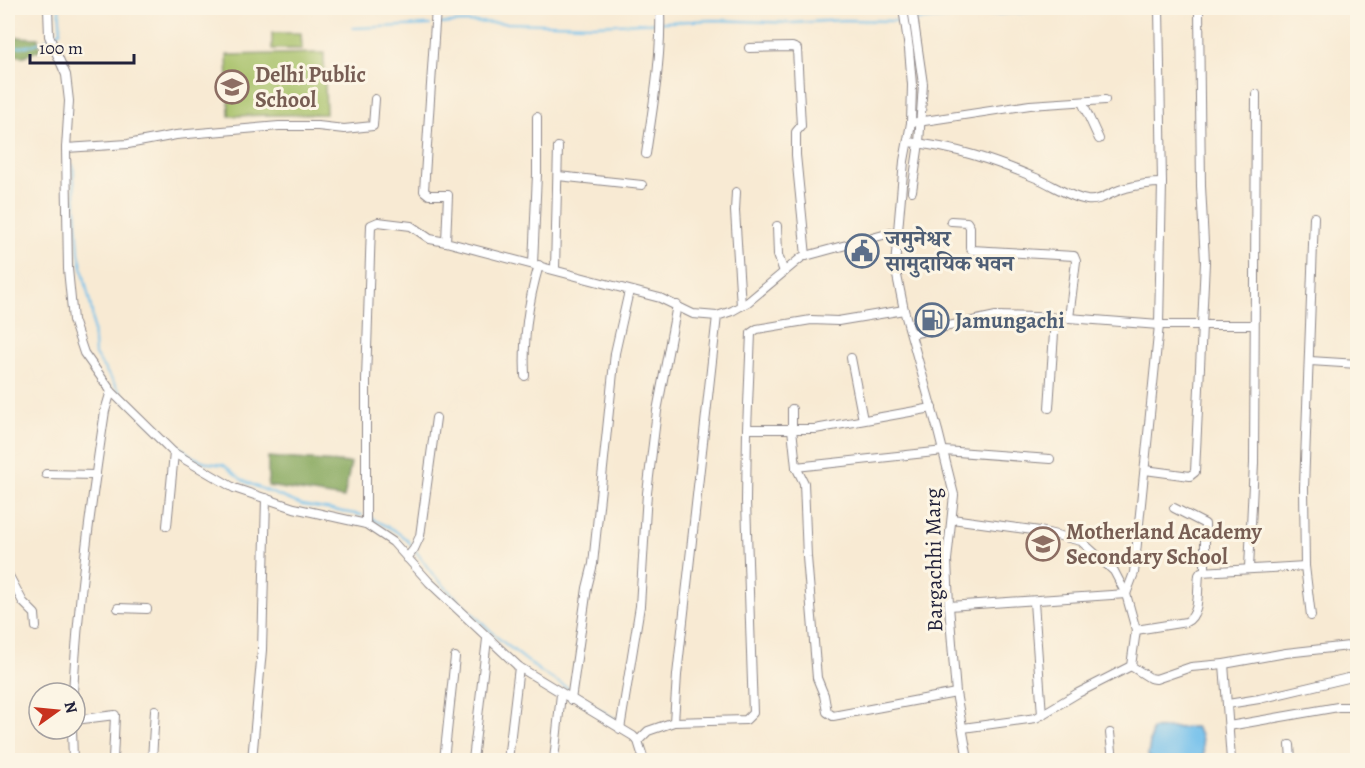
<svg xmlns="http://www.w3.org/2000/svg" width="1365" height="768" font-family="Alegreya,'Noto Serif Devanagari',serif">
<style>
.green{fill:#a4bf65;stroke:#637050;stroke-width:1.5}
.forest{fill:#83a65a;stroke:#52644a;stroke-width:1.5}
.water{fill:#72c0ec;stroke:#4a7194;stroke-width:1.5}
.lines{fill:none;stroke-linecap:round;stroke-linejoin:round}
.stream{stroke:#72c0ec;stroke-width:2}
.minor-casing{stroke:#8d8687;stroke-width:10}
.minor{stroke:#fff;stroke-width:8}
.labels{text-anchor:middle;stroke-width:6;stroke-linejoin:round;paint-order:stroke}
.education-label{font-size:22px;font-weight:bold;fill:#785e54;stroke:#fcf5e5;text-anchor:start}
.service-label{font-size:22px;font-weight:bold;fill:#4e5e75;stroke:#fcf5e5;text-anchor:start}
.street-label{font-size:22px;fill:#22223b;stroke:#fcf5e5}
</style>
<rect width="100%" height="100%" fill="#fcf5e5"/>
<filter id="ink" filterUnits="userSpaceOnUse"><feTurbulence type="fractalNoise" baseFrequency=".0167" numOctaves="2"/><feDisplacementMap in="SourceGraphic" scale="12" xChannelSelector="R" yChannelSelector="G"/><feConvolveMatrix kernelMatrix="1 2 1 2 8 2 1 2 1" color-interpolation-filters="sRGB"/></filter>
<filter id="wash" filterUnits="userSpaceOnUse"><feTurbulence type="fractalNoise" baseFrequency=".008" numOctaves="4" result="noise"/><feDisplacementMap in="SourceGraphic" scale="24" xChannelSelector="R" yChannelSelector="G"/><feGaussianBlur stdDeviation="1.35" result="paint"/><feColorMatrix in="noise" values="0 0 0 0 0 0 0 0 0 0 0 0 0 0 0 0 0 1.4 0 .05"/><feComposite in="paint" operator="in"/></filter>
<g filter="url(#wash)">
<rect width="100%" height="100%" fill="#f8ead3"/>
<!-- green -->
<g class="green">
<path d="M 272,33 L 301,33 L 302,49 L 272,49 Z"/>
<path d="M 324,53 L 326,114 L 229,116 L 227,55 Z"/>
</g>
<!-- forest -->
<g class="forest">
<path d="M 8,35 L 12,37 L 38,38 L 40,50 L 22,57 L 8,52 Z"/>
<path d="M 268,457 L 351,463 L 344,498 L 268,486 Z"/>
</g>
<!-- water -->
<path class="water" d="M 1195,727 L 1201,735 L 1204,754 L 1199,759 L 1152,760 L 1148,756 L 1152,729 Z"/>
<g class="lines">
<!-- stream -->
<g class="stream">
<path d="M 907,21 L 1075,8"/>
<path d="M 439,24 L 463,22 L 594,25 L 715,20 L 792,23 L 844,20 L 898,21"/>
<path d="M 353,28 L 430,25"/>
<path d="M 8,45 C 24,51 47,41 61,31 L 59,8"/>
<path d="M 73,165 L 79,253 L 92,312 L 95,355 L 127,402"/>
<path d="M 144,419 L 193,457 L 209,463 L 224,465 L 242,480 L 255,486 L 302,505 L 362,515"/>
<path d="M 370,518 C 384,525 402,532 412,546"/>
<path d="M 415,550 L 431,572 L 449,591 L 498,638 L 541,672 L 569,689"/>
<path d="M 576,694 L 615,719"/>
</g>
</g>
</g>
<g filter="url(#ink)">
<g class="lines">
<defs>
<g id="minor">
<path d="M 48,8 L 49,36 L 66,75 L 69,101 L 66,148 L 68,269 L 73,320 L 84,353 L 111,391 L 174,453 L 234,488 L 294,508 L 366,524 L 393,542 L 429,582 L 519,667 L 633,736 L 638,741 L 644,760"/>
<path d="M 436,8 L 424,191 L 429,195 L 448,195 L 446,242 L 660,298 L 693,314 L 717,316 L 732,311 L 748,302 L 802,257 L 898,231"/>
<path d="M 903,8 L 909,49 L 912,85 L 911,123 L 904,161 L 895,266 L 904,310 L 938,431 L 954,495 L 947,560 L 949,606 L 956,693 L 968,760"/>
<path d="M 912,8 L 923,84 L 919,143 L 912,191"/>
<path d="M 749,48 L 792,47 L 797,49 L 801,126 L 796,132 L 796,155 L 806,256"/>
<path d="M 1082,102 L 1099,139"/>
<path d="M 911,123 L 1030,105 L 1105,100"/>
<path d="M 908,142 C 955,147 993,160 1036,178 C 1053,185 1069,197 1087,200 C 1101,202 1112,191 1126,188 C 1137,185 1150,183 1162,183"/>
<path d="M 66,148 L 128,144 L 176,135 L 279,126 L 318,126 L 344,129 L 373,126 L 375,99"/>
<path d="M 646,154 C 653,106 662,56 660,8"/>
<path d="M 558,176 L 642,185"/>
<path d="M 736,192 L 735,211 L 741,306"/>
<path d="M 951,221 L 967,222 L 970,227 L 970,248 L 972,250 L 1074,256 L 1076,261 L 1069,318"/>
<path d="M 777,226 L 778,255 L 784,272"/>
<path d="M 533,264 L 537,174 L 537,117"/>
<path d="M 555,269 L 558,147"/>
<path d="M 911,334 L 996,316 L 1069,318 L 1159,325 L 1254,325"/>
<path d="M 851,358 L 863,420"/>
<path d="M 1310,361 L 1358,364"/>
<path d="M 525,376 C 523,337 528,302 539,265"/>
<path d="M 1049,408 L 1055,318"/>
<path d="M 792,409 L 792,429 L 796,467 L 804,483 L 807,557 L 817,678 L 824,695 L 827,712 L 833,716 L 956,693"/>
<path d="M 747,429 L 751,333 L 757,329 L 811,320 L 838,321 L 904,310"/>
<path d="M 796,467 L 944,451 L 1050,459"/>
<path d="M 1145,470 L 1190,476 L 1195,472 L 1205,262 L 1201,186 L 1199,10"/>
<path d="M 46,474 L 96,475"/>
<path d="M 1174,508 L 1205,524 L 1205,570"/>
<path d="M 952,519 L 1040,531 L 1081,541 L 1114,571 L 1126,594 L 1136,630 L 1131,666 L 1078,693 L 1036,718 L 963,728"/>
<path d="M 366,524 L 366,380 L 371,225 L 378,222 L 411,226 L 430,239 L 446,242"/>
<path d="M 167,526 L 174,453"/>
<path d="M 407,558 L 414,549 L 420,536 L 436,418"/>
<path d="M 1249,568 L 1254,463 L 1256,94"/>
<path d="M 8,574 L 23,602 L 35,614 L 36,627"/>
<path d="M 1034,602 L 1042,715"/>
<path d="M 949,606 L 1126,594 L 1134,573 L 1159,325 L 1162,183 L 1159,8"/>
<path d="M 118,608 L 147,609"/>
<path d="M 1311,616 L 1305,566 L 1304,488 L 1314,217"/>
<path d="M 1136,630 L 1186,622 C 1201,615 1197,589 1199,575 L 1201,572 L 1305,566"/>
<path d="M 1224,664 L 1231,760"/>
<path d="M 1131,666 L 1150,678 L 1156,679 L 1191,667 L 1224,664 L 1286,653 L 1358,645"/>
<path d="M 73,693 C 78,598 91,504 105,411 L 111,391"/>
<path d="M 571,700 L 587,588 L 593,564 L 615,353 L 629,291"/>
<path d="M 1228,704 L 1259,699 L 1348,678"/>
<path d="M 75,720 L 115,715 L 113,760"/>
<path d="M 674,722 L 746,720 L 753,713 L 746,501 L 747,429 L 815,429 L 932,408"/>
<path d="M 1229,726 L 1338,707 L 1358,707"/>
<path d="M 72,729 L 73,760"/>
<path d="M 620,729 L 640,606 L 647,493 L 657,411 L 677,305"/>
<path d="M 1110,733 L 1113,760"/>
<path d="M 638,741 L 648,731 L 674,722 L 677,675 L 717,316"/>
<path d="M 1290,745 L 1291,760"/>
<path d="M 152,760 L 155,710"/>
<path d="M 252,760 L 262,650 L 266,498"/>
<path d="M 444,760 L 455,657"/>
<path d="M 473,760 L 487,639"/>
<path d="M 508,760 L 519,667"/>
<path d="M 554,760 L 561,694"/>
</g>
</defs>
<!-- minor casing -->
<use href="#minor" class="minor-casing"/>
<!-- minor -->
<use href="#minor" class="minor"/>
</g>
</g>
<!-- icons -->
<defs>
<symbol id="school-ring" viewBox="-11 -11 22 22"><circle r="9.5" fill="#fcf5e5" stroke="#8d6e63" stroke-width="1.5"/><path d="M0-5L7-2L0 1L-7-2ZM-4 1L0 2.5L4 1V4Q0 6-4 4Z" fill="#8d6e63"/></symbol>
<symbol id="civic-ring" viewBox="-11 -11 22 22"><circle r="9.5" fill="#fcf5e5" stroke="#5c6f8a" stroke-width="1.5"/><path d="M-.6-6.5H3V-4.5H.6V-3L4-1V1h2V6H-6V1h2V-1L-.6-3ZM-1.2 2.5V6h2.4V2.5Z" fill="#5c6f8a"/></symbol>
<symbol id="fuel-ring" viewBox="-11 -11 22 22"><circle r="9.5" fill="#fcf5e5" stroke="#5c6f8a" stroke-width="1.5"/><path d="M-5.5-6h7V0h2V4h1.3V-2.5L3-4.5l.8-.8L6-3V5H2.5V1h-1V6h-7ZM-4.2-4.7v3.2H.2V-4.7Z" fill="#5c6f8a"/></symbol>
</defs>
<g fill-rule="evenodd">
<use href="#school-ring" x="213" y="68" width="38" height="38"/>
<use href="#civic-ring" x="843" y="232" width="38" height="38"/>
<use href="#fuel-ring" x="913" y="301" width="38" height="38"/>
<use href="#school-ring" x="1024" y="525" width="38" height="38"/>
</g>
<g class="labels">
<!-- education labels -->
<g class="education-label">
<text x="255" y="82">Delhi Public<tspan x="255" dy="25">School</tspan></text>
<text x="1066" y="539">Motherland Academy<tspan x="1066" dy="25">Secondary School</tspan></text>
</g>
<!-- service labels -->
<g class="service-label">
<text x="885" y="246">जमुनेश्वर<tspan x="885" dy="25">सामुदायिक भवन</tspan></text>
<text x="955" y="328">Jamungachi</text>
</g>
<!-- street labels -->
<g class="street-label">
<text transform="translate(933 560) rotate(-91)" y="8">Bargachhi Marg</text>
</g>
</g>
<!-- margin -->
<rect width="1365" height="768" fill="none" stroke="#fcf5e5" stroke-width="30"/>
<!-- north arrow -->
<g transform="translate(57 711) rotate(75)"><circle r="28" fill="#fcf5e5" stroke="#a5a1a1" stroke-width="1.5"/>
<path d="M0-4.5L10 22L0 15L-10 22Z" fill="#c8321e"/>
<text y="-9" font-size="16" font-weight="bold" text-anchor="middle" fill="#22223b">N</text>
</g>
<!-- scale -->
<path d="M30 54v9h104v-9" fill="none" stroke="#22223b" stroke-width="3"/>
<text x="39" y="54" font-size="18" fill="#22223b" stroke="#fcf5e5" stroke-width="4.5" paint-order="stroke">100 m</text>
</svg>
